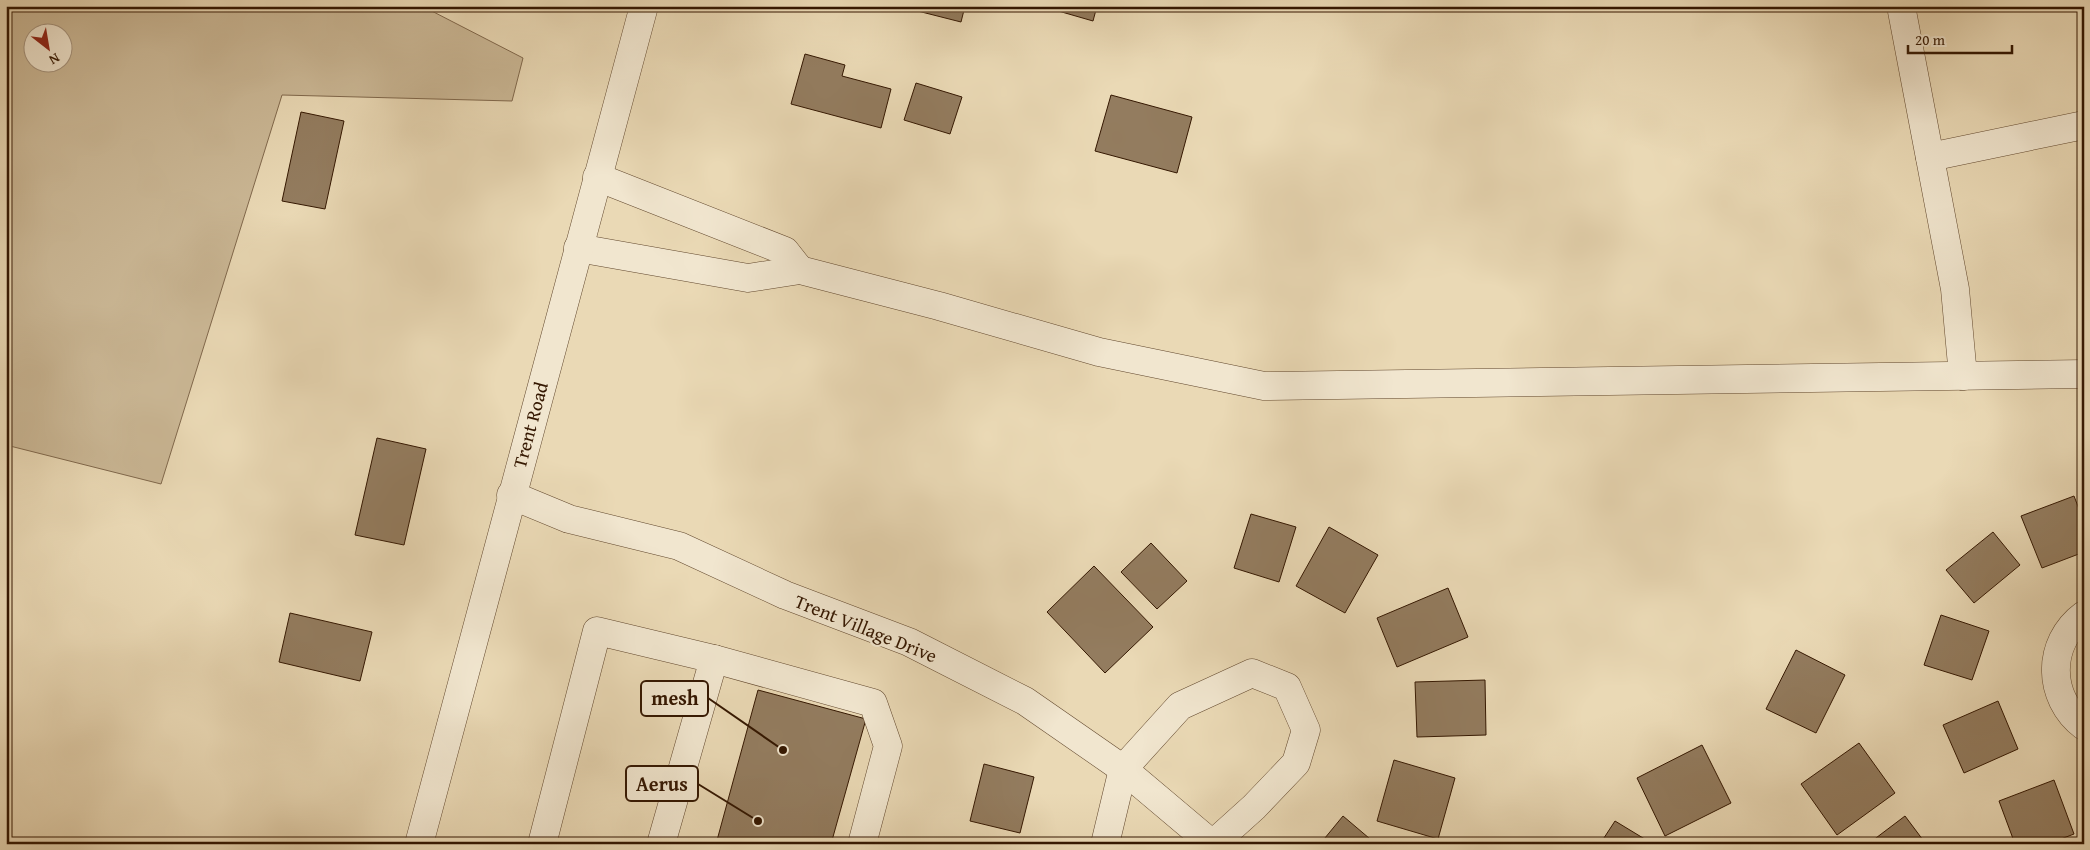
<svg xmlns="http://www.w3.org/2000/svg" width="2090" height="850" font-family="'Gentium Book Plus',serif">
<style>
.green{fill:#cbb896;stroke:#80684c;fill-rule:evenodd}
.building{fill:#937c5f;stroke:#341701}
.lines{fill:none;stroke-linecap:round;stroke-linejoin:round}
.minor-casing{stroke:#62482e;stroke-width:29}
.minor{stroke:#f1e6cf;stroke-width:28}
.labels{text-anchor:middle;stroke-width:4.5;stroke-linejoin:round;paint-order:stroke}
.street-label{font-size:19px;fill:#341701;stroke:#f1e6cf}
.leader{fill:none;stroke:#341701;stroke-width:2}
.callout-dot{fill:#341701;stroke:#f1e6cf;stroke-width:2}
.callout{fill:#f1e6cf;stroke:#341701;stroke-width:2}
.callout-label{font-size:20px;text-anchor:middle;font-weight:bold;fill:#341701}
</style>
<rect width="100%" height="100%" fill="#ead9b5"/>
<filter id="stains"><feTurbulence type="fractalNoise" baseFrequency=".004" numOctaves="4"/><feColorMatrix values="0 0 0 0 .2 0 0 0 0 .09 0 0 0 0 .02 0 0 0 .5 -.17"/></filter>
<radialGradient id="worn" r=".72"><stop offset=".6" stop-color="#630" stop-opacity="0"/><stop offset="1" stop-color="#630" stop-opacity=".3"/></radialGradient>
<!-- green -->
<path class="green" d="M 6,6 L 422,6 L 523,58 L 512,101 L 282,95 L 161,484 L 6,445 ZM 32,32 L 62,32 L 62,62 L 32,62 Z"/>
<!-- building -->
<g class="building">
<path d="M 898,6 L 965,6 L 961,22 Z"/>
<path d="M 1041,6 L 1097,6 L 1093,21 Z"/>
<path d="M 805,54 L 845,65 L 842,76 L 891,89 L 881,128 L 791,104 Z"/>
<path d="M 916,83 L 962,97 L 950,134 L 904,120 Z"/>
<path d="M 1111,95 L 1192,117 L 1177,173 L 1095,151 Z"/>
<path d="M 301,112 L 344,121 L 325,209 L 282,201 Z"/>
<path d="M 2084,194 L 2084,216 L 2079,195 Z"/>
<path d="M 377,438 L 426,449 L 404,545 L 355,535 Z"/>
<path d="M 2074,496 L 2084,522 L 2084,552 L 2042,568 L 2021,516 Z"/>
<path d="M 1251,514 L 1296,527 L 1279,582 L 1234,568 Z"/>
<path d="M 1329,527 L 1378,555 L 1345,613 L 1296,586 Z"/>
<path d="M 1993,532 L 2020,565 L 1974,603 L 1946,570 Z"/>
<path d="M 1151,543 L 1187,581 L 1157,609 L 1121,572 Z"/>
<path d="M 1094,566 L 1153,627 L 1105,673 L 1047,612 Z"/>
<path d="M 1448,588 L 1468,637 L 1397,667 L 1377,618 Z"/>
<path d="M 290,613 L 372,632 L 360,681 L 279,662 Z"/>
<path d="M 1941,615 L 1989,631 L 1972,680 L 1924,665 Z"/>
<path d="M 1796,650 L 1845,675 L 1816,733 L 1766,709 Z"/>
<path d="M 1485,680 L 1486,735 L 1417,737 L 1415,682 Z"/>
<path d="M 758,690 L 866,719 L 831,844 L 716,844 Z"/>
<path d="M 1998,701 L 2018,749 L 1964,773 L 1943,725 Z"/>
<path d="M 1859,743 L 1895,793 L 1837,835 L 1801,784 Z"/>
<path d="M 1702,745 L 1731,803 L 1665,836 L 1637,778 Z"/>
<path d="M 1394,760 L 1455,778 L 1438,839 L 1377,821 Z"/>
<path d="M 984,764 L 1034,777 L 1020,833 L 970,821 Z"/>
<path d="M 2054,780 L 2074,834 L 2048,844 L 2015,844 L 1999,801 Z"/>
<path d="M 1343,816 L 1376,844 L 1320,844 Z"/>
<path d="M 1905,816 L 1926,844 L 1868,844 Z"/>
<path d="M 1615,821 L 1648,841 L 1646,844 L 1600,844 Z"/>
</g>
<g class="lines">
<defs>
<g id="minor">
<path d="M 1901,6 L 1955,289 L 1963,376"/>
<path d="M 1930,157 L 2084,125"/>
<path d="M 597,177 L 785,251 L 800,270"/>
<path d="M 578,248 L 748,278 L 800,270 L 939,306 L 1099,352 L 1264,386 L 2084,374"/>
<path d="M 511,495 L 569,519 L 679,546 L 785,595 L 909,642 L 1025,701 L 1123,769 L 1212,844"/>
<path d="M 2084,615 C 2046,643 2047,698 2084,726"/>
<path d="M 419,844 L 644,6"/>
<path d="M 542,844 L 597,631 L 714,659 L 873,703 L 888,746 L 862,844"/>
<path d="M 661,844 L 714,659"/>
<path d="M 1105,844 L 1123,769 L 1180,706 L 1252,673 L 1287,687 L 1306,730 L 1296,763 L 1254,807 L 1213,844"/>
</g>
</defs>
<!-- minor casing -->
<use href="#minor" class="minor-casing"/>
<!-- minor -->
<use href="#minor" class="minor"/>
</g>
<g class="labels">
<!-- street labels -->
<g class="street-label">
<text transform="translate(530 425) rotate(-75)" y="7">Trent Road</text>
<text transform="translate(866 628) rotate(22)" y="7">Trent Village Drive</text>
</g>
</g>
<!-- callouts -->
<path class="leader" d="M783 750L708 698M758 821L698 784"/>
<g class="callout-dot">
<circle cx="783" cy="750" r="5"/>
<circle cx="758" cy="821" r="5"/>
</g>
<g class="callout">
<rect x="641" y="681" width="67" height="35" rx="5"/>
<rect x="626" y="766" width="72" height="35" rx="5"/>
</g>
<g class="callout-label">
<text x="675" y="705">mesh</text>
<text x="662" y="791">Aerus</text>
</g>
<!-- margin -->
<rect width="2090" height="850" fill="none" stroke="#ead9b5" stroke-width="25"/>
<rect x="8" y="8" width="2075" height="835" fill="none" stroke="#341701" stroke-width="2.5"/>
<rect x="12" y="12" width="2065" height="825" fill="none" stroke="#341701"/>
<!-- north arrow -->
<g transform="translate(48 48) rotate(149)"><circle r="24" fill="#f1e6cf" stroke="#a5937d"/>
<path d="M0-4L9 19L0 12L-9 19Z" fill="#8f2418"/>
<text y="-8" font-size="14" font-weight="bold" text-anchor="middle" fill="#341701">N</text>
</g>
<!-- scale -->
<path d="M1908 45v8h104v-8" fill="none" stroke="#341701" stroke-width="2.5"/>
<text x="1915" y="45" font-size="15" fill="#341701" stroke="#f1e6cf" stroke-width="4" paint-order="stroke">20 m</text>
<rect width="100%" height="100%" filter="url(#stains)"/>
<rect width="100%" height="100%" fill="url(#worn)"/>
</svg>
